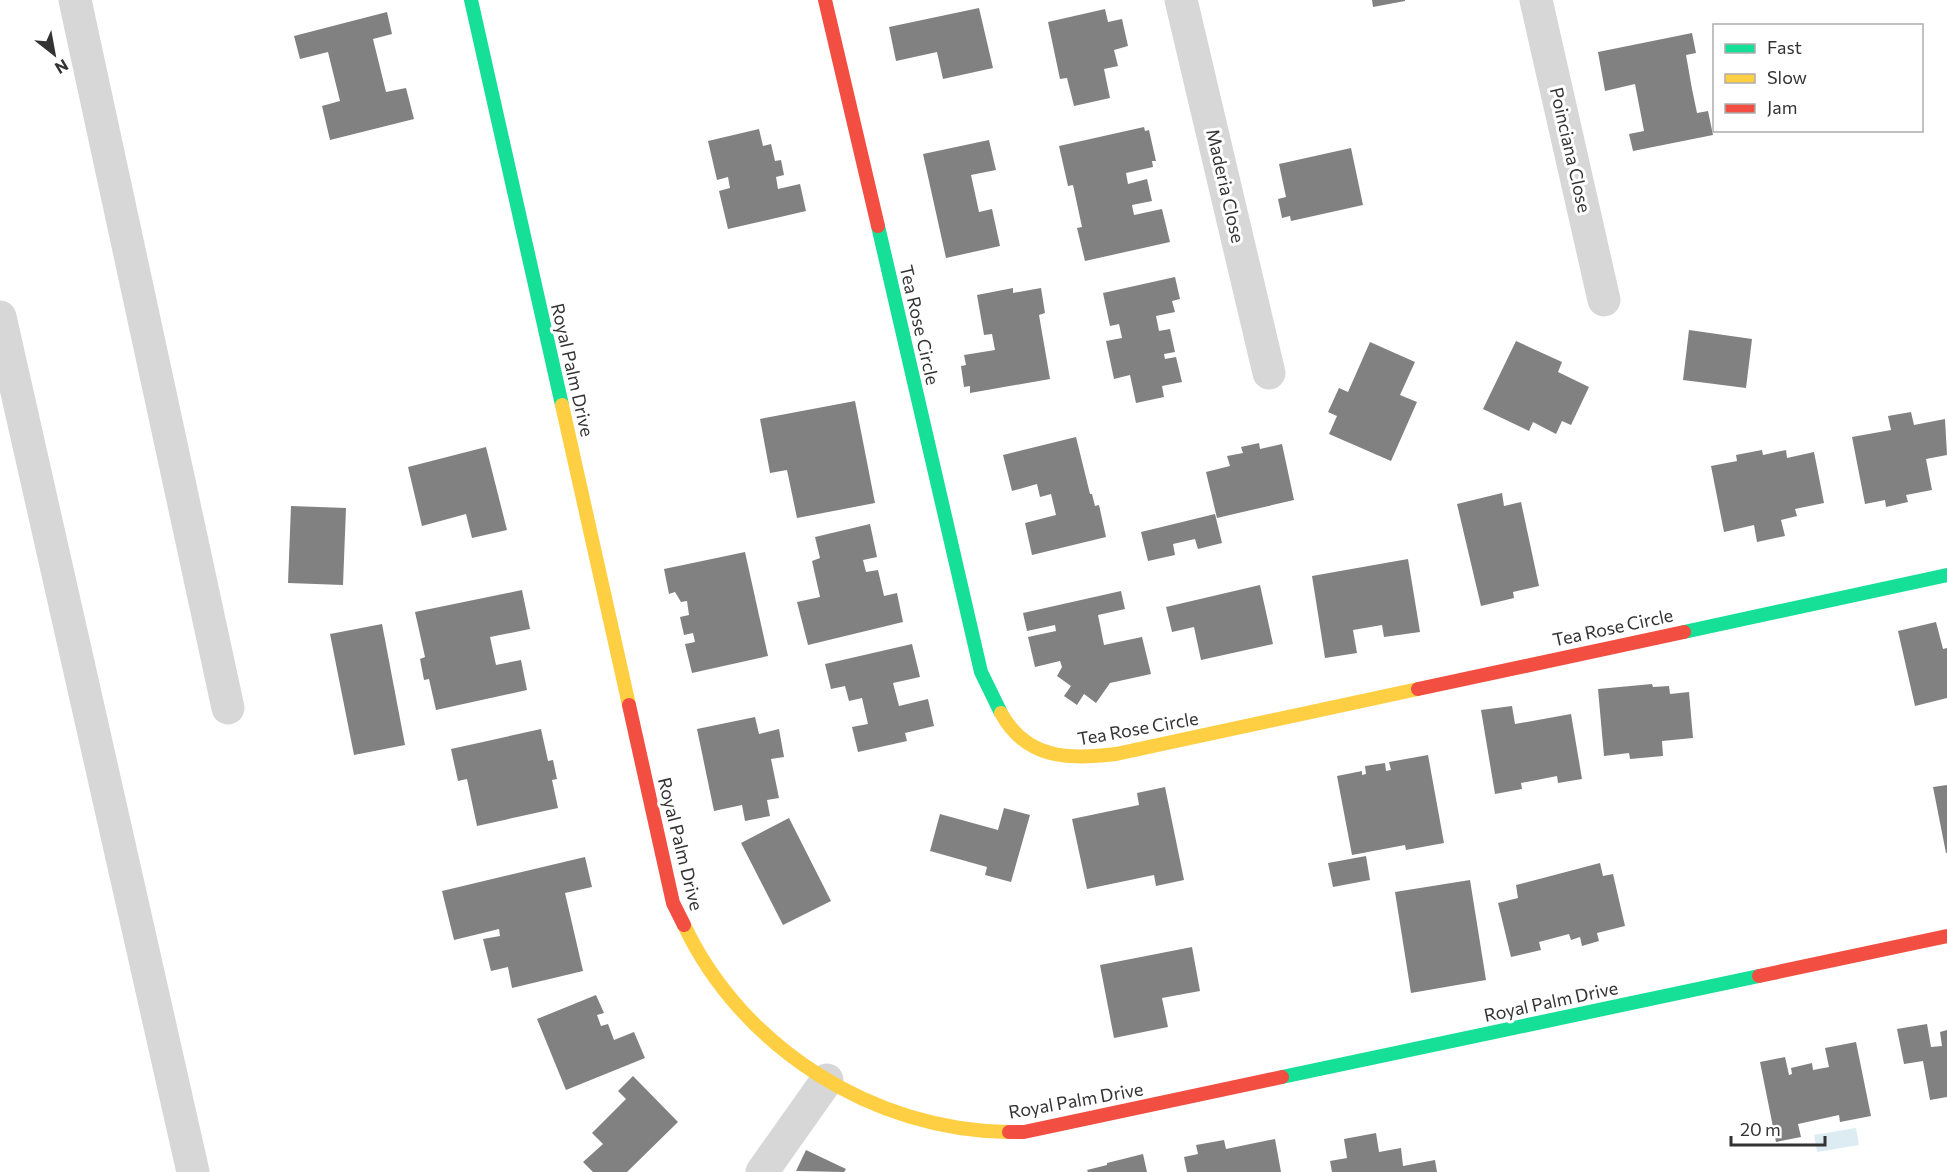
<svg xmlns="http://www.w3.org/2000/svg" width="1947" height="1172" font-family="Commissioner,sans-serif">
<style>
.water{fill:#ddebf3}
.building{fill:#818181}
.lines{fill:none;stroke-linecap:round;stroke-linejoin:round}
.street{stroke:#d7d7d7;stroke-width:33}
.fast{stroke:#16e098;stroke-width:14}
.slow{stroke:#ffcf43;stroke-width:14}
.jam{stroke:#f24e42;stroke-width:14}
.labels{text-anchor:middle;stroke-width:6;stroke-linejoin:round;paint-order:stroke}
.street-label{font-size:18px;fill:#333;stroke:#fff}
</style>
<rect width="100%" height="100%" fill="#fff"/>
<!-- water -->
<path class="water" d="M 1856,1128 L 1859,1145 L 1817,1152 L 1814,1135 Z"/>
<!-- building -->
<g class="building">
<path d="M 1372,0 L 1405,0 L 1405,1 L 1373,7 Z"/>
<path d="M 979,8 L 993,68 L 943,79 L 937,52 L 896,61 L 889,27 Z"/>
<path d="M 1105,9 L 1108,22 L 1122,19 L 1128,46 L 1114,50 L 1118,66 L 1104,69 L 1110,98 L 1074,106 L 1067,78 L 1060,79 L 1048,22 Z"/>
<path d="M 387,12 L 392,34 L 373,39 L 386,92 L 406,88 L 414,119 L 330,140 L 322,106 L 340,101 L 328,52 L 300,59 L 294,36 Z"/>
<path d="M 1692,33 L 1696,53 L 1686,55 L 1692,89 L 1697,113 L 1708,111 L 1713,135 L 1633,151 L 1629,134 L 1644,131 L 1635,84 L 1605,91 L 1598,52 Z"/>
<path d="M 1144,127 L 1145,131 L 1149,130 L 1156,161 L 1152,161 L 1153,167 L 1126,173 L 1128,184 L 1147,179 L 1152,201 L 1132,205 L 1134,215 L 1162,209 L 1170,242 L 1085,261 L 1077,228 L 1082,227 L 1073,185 L 1068,186 L 1059,146 Z"/>
<path d="M 759,129 L 763,146 L 771,144 L 775,161 L 781,160 L 784,175 L 776,177 L 778,189 L 800,184 L 806,211 L 728,229 L 719,191 L 730,188 L 728,177 L 717,180 L 708,141 Z"/>
<path d="M 989,140 L 996,170 L 971,175 L 979,212 L 992,209 L 1000,246 L 946,258 L 923,154 Z"/>
<path d="M 1351,148 L 1363,205 L 1291,221 L 1290,216 L 1282,218 L 1278,199 L 1286,197 L 1279,164 Z"/>
<path d="M 1175,277 L 1180,299 L 1172,301 L 1175,312 L 1156,316 L 1159,331 L 1170,329 L 1175,352 L 1164,354 L 1165,359 L 1176,357 L 1182,382 L 1162,386 L 1164,397 L 1136,403 L 1130,375 L 1114,379 L 1106,341 L 1122,338 L 1119,324 L 1110,326 L 1103,293 Z"/>
<path d="M 1013,288 L 1013,293 L 1041,288 L 1045,313 L 1039,315 L 1050,379 L 970,393 L 970,386 L 964,387 L 961,366 L 966,365 L 964,355 L 995,350 L 992,334 L 984,335 L 977,295 Z"/>
<path d="M 1689,330 L 1752,339 L 1746,388 L 1683,380 Z"/>
<path d="M 1516,341 L 1562,362 L 1558,372 L 1589,387 L 1571,425 L 1562,421 L 1556,434 L 1533,422 L 1529,431 L 1483,409 Z"/>
<path d="M 1370,342 L 1415,362 L 1400,395 L 1417,402 L 1391,461 L 1329,434 L 1337,416 L 1328,412 L 1339,388 L 1348,392 Z"/>
<path d="M 855,401 L 875,503 L 797,518 L 787,470 L 770,473 L 760,419 Z"/>
<path d="M 1911,412 L 1914,425 L 1945,419 L 1947,455 L 1926,459 L 1932,490 L 1906,495 L 1908,502 L 1886,507 L 1885,500 L 1865,504 L 1852,437 L 1891,430 L 1888,416 Z"/>
<path d="M 1076,437 L 1090,494 L 1092,494 L 1095,506 L 1099,505 L 1106,537 L 1032,555 L 1025,523 L 1056,515 L 1051,494 L 1040,497 L 1037,484 L 1012,491 L 1003,455 Z"/>
<path d="M 1259,443 L 1260,449 L 1282,444 L 1294,500 L 1217,518 L 1206,472 L 1230,466 L 1227,456 L 1243,453 L 1241,447 Z"/>
<path d="M 486,447 L 507,530 L 472,538 L 466,514 L 422,526 L 408,467 Z"/>
<path d="M 1762,450 L 1763,455 L 1786,450 L 1787,458 L 1814,452 L 1824,503 L 1795,509 L 1797,516 L 1781,520 L 1785,536 L 1757,542 L 1754,525 L 1724,532 L 1711,466 L 1737,461 L 1736,455 Z"/>
<path d="M 1502,493 L 1504,506 L 1521,502 L 1539,586 L 1513,592 L 1514,598 L 1481,606 L 1457,504 Z"/>
<path d="M 291,506 L 346,508 L 343,585 L 288,583 Z"/>
<path d="M 1215,514 L 1222,543 L 1198,549 L 1195,539 L 1173,544 L 1175,555 L 1148,561 L 1141,532 Z"/>
<path d="M 870,524 L 877,557 L 863,560 L 866,572 L 878,570 L 884,596 L 897,593 L 903,622 L 808,645 L 797,602 L 820,597 L 812,561 L 820,558 L 815,537 Z"/>
<path d="M 745,552 L 768,656 L 692,673 L 685,644 L 695,642 L 693,633 L 684,635 L 680,617 L 689,615 L 687,601 L 681,602 L 675,592 L 669,594 L 664,569 Z"/>
<path d="M 1408,559 L 1420,632 L 1384,637 L 1382,625 L 1353,630 L 1357,653 L 1325,658 L 1312,576 Z"/>
<path d="M 1260,585 L 1273,644 L 1201,660 L 1194,627 L 1172,632 L 1166,607 Z"/>
<path d="M 522,590 L 530,629 L 490,637 L 496,665 L 521,660 L 527,690 L 436,710 L 429,679 L 424,680 L 420,659 L 425,657 L 415,612 Z"/>
<path d="M 1121,591 L 1125,609 L 1098,615 L 1104,645 L 1142,637 L 1151,674 L 1110,683 L 1096,703 L 1084,694 L 1077,705 L 1064,696 L 1071,686 L 1057,676 L 1062,667 L 1060,661 L 1035,667 L 1028,637 L 1056,631 L 1055,625 L 1027,631 L 1023,613 Z"/>
<path d="M 1936,622 L 1943,649 L 1947,648 L 1947,698 L 1915,706 L 1898,631 Z"/>
<path d="M 382,624 L 405,745 L 354,755 L 330,634 Z"/>
<path d="M 912,644 L 920,677 L 893,683 L 899,706 L 928,699 L 934,726 L 905,733 L 907,741 L 858,752 L 852,727 L 868,724 L 862,698 L 849,701 L 845,686 L 831,689 L 825,664 Z"/>
<path d="M 1652,684 L 1653,687 L 1669,686 L 1670,694 L 1689,692 L 1693,738 L 1662,741 L 1663,756 L 1630,759 L 1629,753 L 1604,756 L 1598,689 Z"/>
<path d="M 1512,706 L 1515,724 L 1571,714 L 1582,779 L 1558,783 L 1557,776 L 1521,783 L 1522,789 L 1495,794 L 1481,710 Z"/>
<path d="M 755,717 L 759,734 L 779,729 L 784,757 L 771,759 L 779,798 L 767,800 L 770,816 L 745,821 L 742,805 L 714,811 L 697,729 Z"/>
<path d="M 541,729 L 548,761 L 553,760 L 557,779 L 552,780 L 558,808 L 477,826 L 467,779 L 458,781 L 451,749 Z"/>
<path d="M 1428,755 L 1444,843 L 1406,850 L 1405,845 L 1352,855 L 1337,776 L 1362,771 L 1362,775 L 1366,774 L 1365,766 L 1385,763 L 1386,771 L 1391,770 L 1389,762 Z"/>
<path d="M 1947,785 L 1947,853 L 1946,853 L 1933,787 Z"/>
<path d="M 1165,787 L 1184,880 L 1156,886 L 1154,875 L 1087,889 L 1072,819 L 1139,805 L 1137,793 Z"/>
<path d="M 1004,808 L 1030,815 L 1011,882 L 985,875 L 987,867 L 930,851 L 940,814 L 998,830 Z"/>
<path d="M 789,818 L 831,901 L 783,925 L 741,843 Z"/>
<path d="M 1366,856 L 1370,880 L 1333,887 L 1328,863 Z"/>
<path d="M 585,857 L 592,887 L 565,893 L 583,971 L 512,988 L 508,967 L 491,971 L 483,939 L 500,936 L 499,929 L 454,940 L 442,891 Z"/>
<path d="M 1600,863 L 1603,876 L 1613,874 L 1625,926 L 1597,933 L 1599,941 L 1582,946 L 1580,937 L 1571,940 L 1569,934 L 1539,942 L 1541,950 L 1511,957 L 1498,903 L 1518,898 L 1516,885 Z"/>
<path d="M 1470,880 L 1486,980 L 1411,993 L 1395,892 Z"/>
<path d="M 1192,947 L 1200,991 L 1162,998 L 1168,1027 L 1114,1038 L 1100,965 Z"/>
<path d="M 596,995 L 604,1013 L 597,1015 L 601,1026 L 608,1024 L 614,1040 L 634,1032 L 645,1058 L 566,1090 L 537,1019 Z"/>
<path d="M 1927,1024 L 1931,1047 L 1942,1046 L 1940,1032 L 1947,1030 L 1947,1097 L 1930,1100 L 1923,1061 L 1904,1064 L 1897,1029 Z"/>
<path d="M 1856,1042 L 1871,1116 L 1840,1122 L 1839,1115 L 1798,1124 L 1801,1137 L 1776,1142 L 1760,1062 L 1785,1057 L 1789,1075 L 1792,1074 L 1791,1068 L 1812,1063 L 1813,1070 L 1829,1067 L 1825,1048 Z"/>
<path d="M 633,1076 L 678,1122 L 627,1172 L 593,1172 L 583,1162 L 603,1144 L 592,1133 L 626,1099 L 618,1091 Z"/>
<path d="M 1376,1133 L 1379,1152 L 1401,1148 L 1403,1166 L 1435,1160 L 1437,1172 L 1332,1172 L 1330,1161 L 1347,1158 L 1344,1139 Z"/>
<path d="M 1275,1139 L 1281,1172 L 1187,1172 L 1184,1157 L 1198,1154 L 1196,1145 L 1224,1140 L 1226,1149 Z"/>
<path d="M 806,1150 L 846,1169 L 844,1172 L 796,1171 Z"/>
<path d="M 1143,1154 L 1147,1172 L 1088,1172 L 1087,1170 L 1107,1165 L 1107,1163 Z"/>
</g>
<g class="lines">
<!-- street -->
<g class="street">
<path d="M 75,0 L 228,708"/>
<path d="M 1181,0 L 1269,373"/>
<path d="M 1536,0 L 1604,300"/>
<path d="M 0,317 L 193,1172"/>
<path d="M 762,1172 L 827,1080"/>
</g>
<!-- fast -->
<g class="fast">
<path d="M 471,0 L 562,405"/>
<path d="M 878,226 L 981,672 L 1001,713"/>
<path d="M 1684,632 L 1947,575"/>
<path d="M 1282,1077 L 1759,976"/>
</g>
<!-- slow -->
<g class="slow">
<path d="M 562,405 L 629,705"/>
<path d="M 1001,713 C 1026,759 1069,760 1116,754 L 1418,689"/>
<path d="M 684,925 C 742,1048 874,1131 1009,1132"/>
</g>
<!-- jam -->
<g class="jam">
<path d="M 825,0 L 878,226"/>
<path d="M 1418,689 L 1684,632"/>
<path d="M 629,705 L 673,903 L 684,925"/>
<path d="M 1759,976 L 1947,936"/>
<path d="M 1009,1132 L 1024,1132 L 1282,1077"/>
</g>
</g>
<g class="labels">
<!-- street labels -->
<g class="street-label">
<text transform="translate(1570 150) rotate(77)" y="6">Poinciana Close</text>
<text transform="translate(1225 186) rotate(77)" y="6">Maderia Close</text>
<text transform="translate(919 325) rotate(77)" y="6">Tea Rose Circle</text>
<text transform="translate(572 370) rotate(77)" y="6">Royal Palm Drive</text>
<text transform="translate(1613 628) rotate(-12)" y="6">Tea Rose Circle</text>
<text transform="translate(1138 729) rotate(-10)" y="6">Tea Rose Circle</text>
<text transform="translate(680 844) rotate(76)" y="6">Royal Palm Drive</text>
<text transform="translate(1551 1002) rotate(-12)" y="6">Royal Palm Drive</text>
<text transform="translate(1076 1101) rotate(-10)" y="6">Royal Palm Drive</text>
</g>
</g>
<!-- legend -->
<rect x="1713" y="24" width="210" height="108" fill="#ffffff" stroke="#adadad" stroke-width="1.5"/>
<rect x="1725" y="44" width="30" height="9" fill="#16e098" stroke="#adadad" stroke-width="1.5"/>
<text x="1767" y="54" font-size="18" fill="#333333">Fast</text>
<rect x="1725" y="74" width="30" height="9" fill="#ffcf43" stroke="#adadad" stroke-width="1.5"/>
<text x="1767" y="84" font-size="18" fill="#333333">Slow</text>
<rect x="1725" y="104" width="30" height="9" fill="#f24e42" stroke="#adadad" stroke-width="1.5"/>
<text x="1767" y="114" font-size="18" fill="#333333">Jam</text>
<!-- north arrow -->
<g transform="translate(54 54) rotate(149)" stroke="#ffffff" stroke-width="4.5" paint-order="stroke">
<path d="M0-4.5L10 22L0 15L-10 22Z" fill="#333333"/>
<text y="-9" font-size="16" font-weight="bold" text-anchor="middle" fill="#333333">N</text>
</g>
<!-- scale -->
<path d="M1731 1136v9h94v-9" fill="none" stroke="#333333" stroke-width="3"/>
<text x="1740" y="1136" font-size="18" fill="#333333" stroke="#ffffff" stroke-width="4.5" paint-order="stroke">20 m</text>
</svg>
